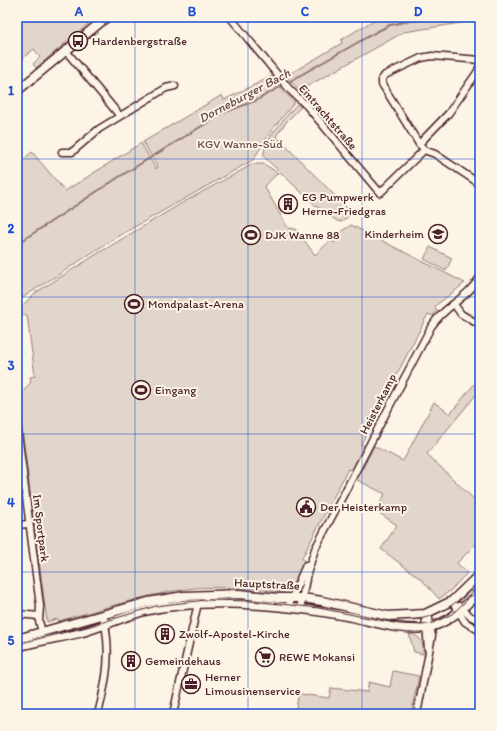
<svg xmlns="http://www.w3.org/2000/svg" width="497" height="731" font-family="Itim,sans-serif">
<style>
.green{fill:#e2d5ca;stroke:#967a7a}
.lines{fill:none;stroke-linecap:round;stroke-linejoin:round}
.stream{stroke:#917474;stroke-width:2}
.minor-casing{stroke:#4a1f2b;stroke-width:9}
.tertiary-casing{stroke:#4a1f2b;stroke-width:11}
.minor{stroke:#fcf5e5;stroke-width:6}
.tertiary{stroke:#fcf5e5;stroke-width:8}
.tram{stroke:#4a1f2b;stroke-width:1}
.grid{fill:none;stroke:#1d4ed8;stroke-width:1;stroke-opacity:0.55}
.labels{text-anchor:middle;stroke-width:4;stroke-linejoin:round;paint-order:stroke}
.poi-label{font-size:12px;fill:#4a1f2b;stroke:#fcf5e5;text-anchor:start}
.street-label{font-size:12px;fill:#4a1f2b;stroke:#fcf5e5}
.park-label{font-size:12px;fill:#704c53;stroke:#fcf5e5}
.water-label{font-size:13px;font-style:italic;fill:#6d4950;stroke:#fcf5e5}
.neatline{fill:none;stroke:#1d4ed8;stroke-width:1.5}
.grid-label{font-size:13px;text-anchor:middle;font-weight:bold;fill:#1d4ed8}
</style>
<rect width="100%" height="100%" fill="#fcf5e5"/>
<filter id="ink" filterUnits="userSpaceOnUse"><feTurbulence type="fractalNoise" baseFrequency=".025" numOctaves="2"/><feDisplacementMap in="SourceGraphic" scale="8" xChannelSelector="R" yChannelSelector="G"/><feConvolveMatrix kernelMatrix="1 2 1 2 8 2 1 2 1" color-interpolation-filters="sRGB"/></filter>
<g filter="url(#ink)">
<!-- green -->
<g class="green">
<path d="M 17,17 L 86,17 L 89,23 L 71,39 L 69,38 L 69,40 L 36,68 L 33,64 L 40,57 L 34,49 L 17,63 Z"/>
<path d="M 379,17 L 480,17 L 480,20 L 404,32 L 299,91 L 286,76 L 342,43 L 341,40 Z"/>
<path d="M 272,76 L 285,93 L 295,102 L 271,131 L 253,160 L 115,238 L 22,298 L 17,297 L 17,165 L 32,152 L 65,191 L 141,143 L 156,169 L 158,167 L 143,142 L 222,95 L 224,100 Z"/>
<path d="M 297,104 L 301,107 L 287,121 L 276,136 L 352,213 L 342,222 L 337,221 L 316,206 L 264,157 C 261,142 288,115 297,104 Z"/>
<path d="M 253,164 L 264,164 L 278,173 L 264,186 L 288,228 L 296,229 L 315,255 L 331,240 L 334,243 L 340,237 L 337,234 L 351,225 L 465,283 L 435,306 L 435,308 L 437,310 L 433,316 L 428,314 L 361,444 L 365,446 L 353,471 L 348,469 L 302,558 L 305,562 L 292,590 L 285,589 L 284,592 C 254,589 225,586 195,588 C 148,593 104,609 58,621 L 57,619 L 47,622 L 18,398 L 31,382 L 30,377 L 35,376 L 27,315 L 22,315 L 21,307 L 35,293 L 97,254 L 182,203 Z"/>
<path d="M 430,247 L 452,258 L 446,271 L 424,259 Z"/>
<path d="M 480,377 L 480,390 L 427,454 L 480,505 L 480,540 L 457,563 L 467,573 L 451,590 L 439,599 L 422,580 L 381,549 L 397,525 L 376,511 L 385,494 L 357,480 L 374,446 L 403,461 L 434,402 L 450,414 Z"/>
<path d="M 409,634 C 421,635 424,643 423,654 L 414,652 Z"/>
<path d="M 393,671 L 419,676 L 411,714 L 295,714 L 298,697 L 301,694 L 329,698 L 331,688 L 367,692 L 369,682 L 390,687 Z"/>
</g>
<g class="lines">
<!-- stream -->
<path class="stream" d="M 17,244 L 119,177 L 223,113 L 257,100 L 376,32 L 390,25 L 409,21 L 450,17"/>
<defs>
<g id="minor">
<path d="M 230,17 L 290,90 L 307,106 L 380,193 L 424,150"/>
<path d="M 66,51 L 120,116"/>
<path d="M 419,144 L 382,84 L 382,79 L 385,75 L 421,58 L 432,56 L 480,60"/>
<path d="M 422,147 L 419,144 L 448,114 L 478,71 L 480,64"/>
<path d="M 424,150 L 435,154 L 480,184"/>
<path d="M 62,152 L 72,152 L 99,129 L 166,88 L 175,86"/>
<path d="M 454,304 L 461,314 L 480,325"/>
<path d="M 17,426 L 40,606 L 39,621 L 42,632"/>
<path d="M 17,525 L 29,524"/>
<path d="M 452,601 L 465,622 L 480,631"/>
<path d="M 459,606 L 470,616 L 480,621"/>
<path d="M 288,607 L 306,565"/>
<path d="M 300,609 L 307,574 L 315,549 L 431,327 C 444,306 468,298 480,277"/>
<path d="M 17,614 L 39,616"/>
<path d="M 425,614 L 428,649"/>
<path d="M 98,714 C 107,679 112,651 103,615"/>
<path d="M 173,714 L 198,603"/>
<path d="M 417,714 L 432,636 L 428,613"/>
</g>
<g id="tertiary">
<path d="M 17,91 L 107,17"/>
<path d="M 17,639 L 148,602 L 184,596 L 239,594 L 278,598 L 302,598 L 322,601 L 388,616 L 425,614 L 452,601 L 480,574"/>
<path d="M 17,647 C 37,641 58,638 79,633 C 101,627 122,617 145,611 C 187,601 231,602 274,606 C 300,608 326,612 352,617 C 375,622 402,631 426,628 C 449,624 465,606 480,591"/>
</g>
</defs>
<!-- minor casing -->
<use href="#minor" class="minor-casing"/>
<!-- tertiary casing -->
<use href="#tertiary" class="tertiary-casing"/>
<!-- minor -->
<use href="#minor" class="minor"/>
<!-- tertiary -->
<use href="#tertiary" class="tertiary"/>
<!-- tram -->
<g class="tram">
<path d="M 411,620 C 441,618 460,600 480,580"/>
<path d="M 17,644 L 87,627 L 156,606 L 206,600 L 251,601 L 319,608 L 399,624 L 422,625 L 433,623 L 452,614 L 480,588"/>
</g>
</g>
</g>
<!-- grid -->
<path class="grid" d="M 135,17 L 135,714M 248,17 L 248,714M 362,17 L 362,714M 17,159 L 480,159M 17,297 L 480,297M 17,434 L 480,434M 17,572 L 480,572"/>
<!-- icons -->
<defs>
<symbol id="bus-ring" viewBox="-11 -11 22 22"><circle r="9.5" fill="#fcf5e5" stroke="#4a1f2b" stroke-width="1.5"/><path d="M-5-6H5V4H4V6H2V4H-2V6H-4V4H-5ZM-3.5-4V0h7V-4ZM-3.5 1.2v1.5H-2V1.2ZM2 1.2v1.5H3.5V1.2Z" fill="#4a1f2b"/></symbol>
<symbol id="building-ring" viewBox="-11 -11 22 22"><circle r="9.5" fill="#fcf5e5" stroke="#4a1f2b" stroke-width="1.5"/><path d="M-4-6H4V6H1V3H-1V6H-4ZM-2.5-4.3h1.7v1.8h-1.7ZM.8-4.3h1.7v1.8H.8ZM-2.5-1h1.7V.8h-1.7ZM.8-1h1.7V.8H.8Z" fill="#4a1f2b"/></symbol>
<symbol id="school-ring" viewBox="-11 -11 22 22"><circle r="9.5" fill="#fcf5e5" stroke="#4a1f2b" stroke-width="1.5"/><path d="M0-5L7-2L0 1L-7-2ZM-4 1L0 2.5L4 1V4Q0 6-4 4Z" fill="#4a1f2b"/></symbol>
<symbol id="stadium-ring" viewBox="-11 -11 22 22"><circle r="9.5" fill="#fcf5e5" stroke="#4a1f2b" stroke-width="1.5"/><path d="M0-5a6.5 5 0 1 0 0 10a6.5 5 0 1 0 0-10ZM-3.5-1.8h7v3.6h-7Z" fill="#4a1f2b"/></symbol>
<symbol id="civic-ring" viewBox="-11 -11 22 22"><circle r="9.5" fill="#fcf5e5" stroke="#4a1f2b" stroke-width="1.5"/><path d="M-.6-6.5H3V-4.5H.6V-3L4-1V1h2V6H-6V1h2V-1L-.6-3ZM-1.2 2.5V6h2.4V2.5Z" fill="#4a1f2b"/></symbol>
<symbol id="supermarket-ring" viewBox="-11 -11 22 22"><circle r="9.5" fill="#fcf5e5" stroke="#4a1f2b" stroke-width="1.5"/><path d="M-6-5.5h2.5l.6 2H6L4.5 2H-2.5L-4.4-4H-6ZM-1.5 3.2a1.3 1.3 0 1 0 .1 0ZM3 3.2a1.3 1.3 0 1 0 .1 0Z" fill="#4a1f2b"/></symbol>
<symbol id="office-ring" viewBox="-11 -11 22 22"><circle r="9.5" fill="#fcf5e5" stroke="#4a1f2b" stroke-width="1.5"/><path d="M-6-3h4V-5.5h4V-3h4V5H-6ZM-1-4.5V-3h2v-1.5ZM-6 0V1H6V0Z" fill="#4a1f2b"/></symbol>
</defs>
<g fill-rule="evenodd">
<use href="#bus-ring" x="67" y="30" width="22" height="22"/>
<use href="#building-ring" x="277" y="193" width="22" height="22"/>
<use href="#school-ring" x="427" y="223" width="22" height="22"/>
<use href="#stadium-ring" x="240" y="224" width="22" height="22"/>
<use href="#stadium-ring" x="123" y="293" width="22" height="22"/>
<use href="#stadium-ring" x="130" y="379" width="22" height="22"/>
<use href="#civic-ring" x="295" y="496" width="22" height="22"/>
<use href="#building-ring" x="154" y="623" width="22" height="22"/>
<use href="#supermarket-ring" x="254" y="646" width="22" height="22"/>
<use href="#building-ring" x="120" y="650" width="22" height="22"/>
<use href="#office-ring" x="180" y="673" width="22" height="22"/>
</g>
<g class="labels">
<!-- poi labels -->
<g class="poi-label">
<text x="92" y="45">Hardenbergstraße</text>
<text x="302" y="201">EG Pumpwerk<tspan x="302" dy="14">Herne-Friedgras</tspan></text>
<text x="424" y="238" text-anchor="end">Kinderheim</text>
<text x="265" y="239">DJK Wanne 88</text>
<text x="148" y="308">Mondpalast-Arena</text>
<text x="155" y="394">Eingang</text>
<text x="320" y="511">Der Heisterkamp</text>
<text x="179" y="638">Zwölf-Apostel-Kirche</text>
<text x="279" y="661">REWE Mokansi</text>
<text x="145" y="665">Gemeindehaus</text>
<text x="205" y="681">Herner<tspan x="205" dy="14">Limousinenservice</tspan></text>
</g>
<!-- street labels -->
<g class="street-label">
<text transform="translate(328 117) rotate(49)" y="4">Eintrachtstraße</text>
<text transform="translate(378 404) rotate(-63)" y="4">Heisterkamp</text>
<text transform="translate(41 528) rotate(83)" y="4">Im Sportpark</text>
<text transform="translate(267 584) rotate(3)" y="4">Hauptstraße</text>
</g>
<!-- park labels -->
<g class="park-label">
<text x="240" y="148">KGV Wanne-Süd</text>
</g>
<!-- water labels -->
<g class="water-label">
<text transform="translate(244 95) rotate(-28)" y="5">Dorneburger Bach</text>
</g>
</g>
<!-- margin -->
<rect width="497" height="731" fill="none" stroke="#fcf5e5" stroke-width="44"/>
<rect x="22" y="22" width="453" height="687" class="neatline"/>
<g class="grid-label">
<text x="79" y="16">A</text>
<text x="192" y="16">B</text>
<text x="305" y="16">C</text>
<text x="418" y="16">D</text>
<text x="11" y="95">1</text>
<text x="11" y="233">2</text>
<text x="11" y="370">3</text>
<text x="11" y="507">4</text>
<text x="11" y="645">5</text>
</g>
</svg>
